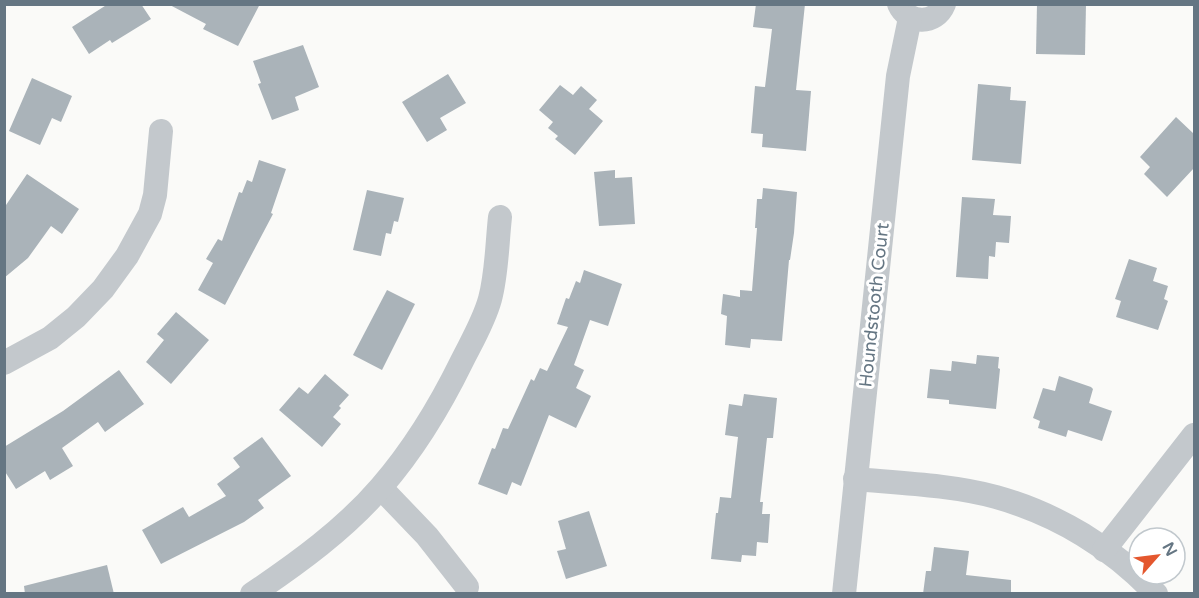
<svg xmlns="http://www.w3.org/2000/svg" width="1199" height="598" font-family="'Varela Round',sans-serif">
<style>
.building{fill:#aab3b9}
.lines{fill:none;stroke-linecap:round;stroke-linejoin:round}
.street{stroke:#c3c8cc;stroke-width:24}
.labels{text-anchor:middle;stroke-width:6;stroke-linejoin:round;paint-order:stroke}
.street-label{font-size:18px;fill:#657683;stroke:#fff}
</style>
<rect width="100%" height="100%" fill="#fafaf8"/>
<!-- building -->
<g class="building">
<path d="M 108,4 L 141,4 L 151,19 L 112,43 L 110,40 L 89,54 L 72,27 Z"/>
<path d="M 168,4 L 260,4 L 238,46 L 203,29 L 206,24 Z"/>
<path d="M 756,4 L 805,4 L 796,90 L 811,91 L 806,151 L 762,147 L 763,134 L 751,133 L 755,86 L 765,87 L 772,29 L 753,27 Z"/>
<path d="M 1037,4 L 1086,4 L 1085,55 L 1036,54 Z"/>
<path d="M 303,45 L 319,87 L 295,97 L 299,110 L 272,120 L 258,84 L 261,83 L 253,61 Z"/>
<path d="M 448,74 L 466,103 L 440,118 L 447,130 L 427,142 L 402,102 Z"/>
<path d="M 32,78 L 72,96 L 61,122 L 52,118 L 40,145 L 9,131 Z"/>
<path d="M 978,84 L 1011,87 L 1010,100 L 1026,101 L 1021,164 L 972,160 Z"/>
<path d="M 560,85 L 573,95 L 581,86 L 597,100 L 589,109 L 603,121 L 575,155 L 555,139 L 558,136 L 548,128 L 553,122 L 539,110 Z"/>
<path d="M 1176,117 L 1194,134 L 1194,168 L 1167,197 L 1144,174 L 1150,167 L 1140,157 Z"/>
<path d="M 259,160 L 286,169 L 271,213 L 273,214 L 225,305 L 198,290 L 213,263 L 206,259 L 218,239 L 222,241 L 239,192 L 242,193 L 247,180 L 252,182 Z"/>
<path d="M 615,170 L 615,178 L 632,177 L 635,224 L 599,226 L 594,172 Z"/>
<path d="M 27,174 L 79,209 L 62,234 L 51,226 L 28,258 L 4,278 L 4,208 Z"/>
<path d="M 763,188 L 797,192 L 794,233 L 790,260 L 789,260 L 782,341 L 751,339 L 750,348 L 725,345 L 727,316 L 721,314 L 723,294 L 740,297 L 740,290 L 752,291 L 757,228 L 755,228 L 757,199 L 762,199 Z"/>
<path d="M 367,190 L 404,198 L 398,222 L 394,221 L 391,234 L 386,233 L 381,256 L 353,250 Z"/>
<path d="M 962,197 L 995,199 L 993,215 L 1011,216 L 1009,243 L 996,242 L 995,257 L 989,256 L 988,279 L 956,277 Z"/>
<path d="M 1129,259 L 1157,268 L 1153,281 L 1168,286 L 1164,299 L 1168,301 L 1158,330 L 1116,317 L 1121,301 L 1115,299 Z"/>
<path d="M 584,270 L 622,284 L 608,326 L 590,320 L 574,365 L 584,370 L 576,388 L 591,396 L 576,428 L 549,415 L 521,486 L 512,482 L 507,495 L 478,484 L 492,448 L 495,449 L 503,428 L 508,429 L 531,379 L 534,381 L 540,368 L 547,371 L 568,327 L 557,324 L 566,298 L 569,299 L 576,281 L 580,283 Z"/>
<path d="M 387,290 L 415,304 L 382,370 L 353,355 Z"/>
<path d="M 176,312 L 209,340 L 171,384 L 146,362 L 164,340 L 157,334 Z"/>
<path d="M 977,355 L 999,357 L 998,368 L 1000,369 L 996,409 L 949,404 L 949,400 L 927,398 L 930,369 L 951,371 L 952,361 L 976,364 Z"/>
<path d="M 119,370 L 144,404 L 105,432 L 98,422 L 62,448 L 73,466 L 50,480 L 45,471 L 16,489 L 4,470 L 4,447 L 63,411 Z"/>
<path d="M 325,374 L 349,395 L 339,406 L 341,408 L 333,417 L 341,424 L 322,447 L 279,410 L 299,387 L 308,394 Z"/>
<path d="M 1059,376 L 1091,387 L 1093,389 L 1089,403 L 1112,411 L 1102,441 L 1068,430 L 1066,437 L 1038,428 L 1040,421 L 1033,418 L 1043,388 L 1055,391 Z"/>
<path d="M 744,394 L 777,398 L 773,438 L 767,438 L 760,502 L 763,502 L 762,514 L 770,514 L 768,543 L 757,542 L 756,556 L 742,555 L 741,562 L 711,559 L 716,513 L 718,513 L 720,497 L 731,498 L 738,437 L 725,435 L 729,404 L 742,406 Z"/>
<path d="M 262,437 L 291,476 L 258,500 L 264,508 L 244,522 L 161,564 L 142,530 L 183,507 L 189,517 L 226,496 L 217,484 L 240,467 L 233,458 Z"/>
<path d="M 589,511 L 607,566 L 566,579 L 557,551 L 566,549 L 558,521 Z"/>
<path d="M 934,547 L 969,551 L 966,575 L 1011,580 L 1011,594 L 923,594 L 926,571 L 931,571 Z"/>
<path d="M 107,565 L 114,594 L 25,594 L 24,586 Z"/>
</g>
<g class="lines">
<!-- street -->
<g class="street">
<path d="M 899,4 C 908,24 935,26 944,4"/>
<path d="M 4,363 L 50,338 L 76,317 L 103,289 L 127,256 L 150,214 L 155,195 L 161,131"/>
<path d="M 855,479 C 900,483 953,485 996,497 C 1057,514 1113,548 1156,594"/>
<path d="M 381,488 L 427,536 L 467,587"/>
<path d="M 1104,550 L 1194,435"/>
<path d="M 252,594 C 298,563 345,529 381,487 C 414,449 440,406 462,361 C 472,341 484,321 490,299 C 497,273 497,244 500,217"/>
<path d="M 844,594 L 898,76 L 910,18"/>
</g>
</g>
<g class="labels">
<!-- street labels -->
<g class="street-label">
<text transform="translate(874 305) rotate(-84)" y="6">Houndstooth Court</text>
</g>
</g>
<!-- border -->
<rect width="1199" height="598" fill="none" stroke="#657683" stroke-width="12"/>
<!-- north arrow -->
<g transform="translate(1157 556) rotate(62)"><circle r="28" fill="#ffffff" stroke="#c1c8cd" stroke-width="1.5"/>
<path d="M0-4.5L10 22L0 15L-10 22Z" fill="#e4572e"/>
<text y="-9" font-size="16" font-weight="bold" text-anchor="middle" fill="#657683">N</text>
</g>
</svg>
